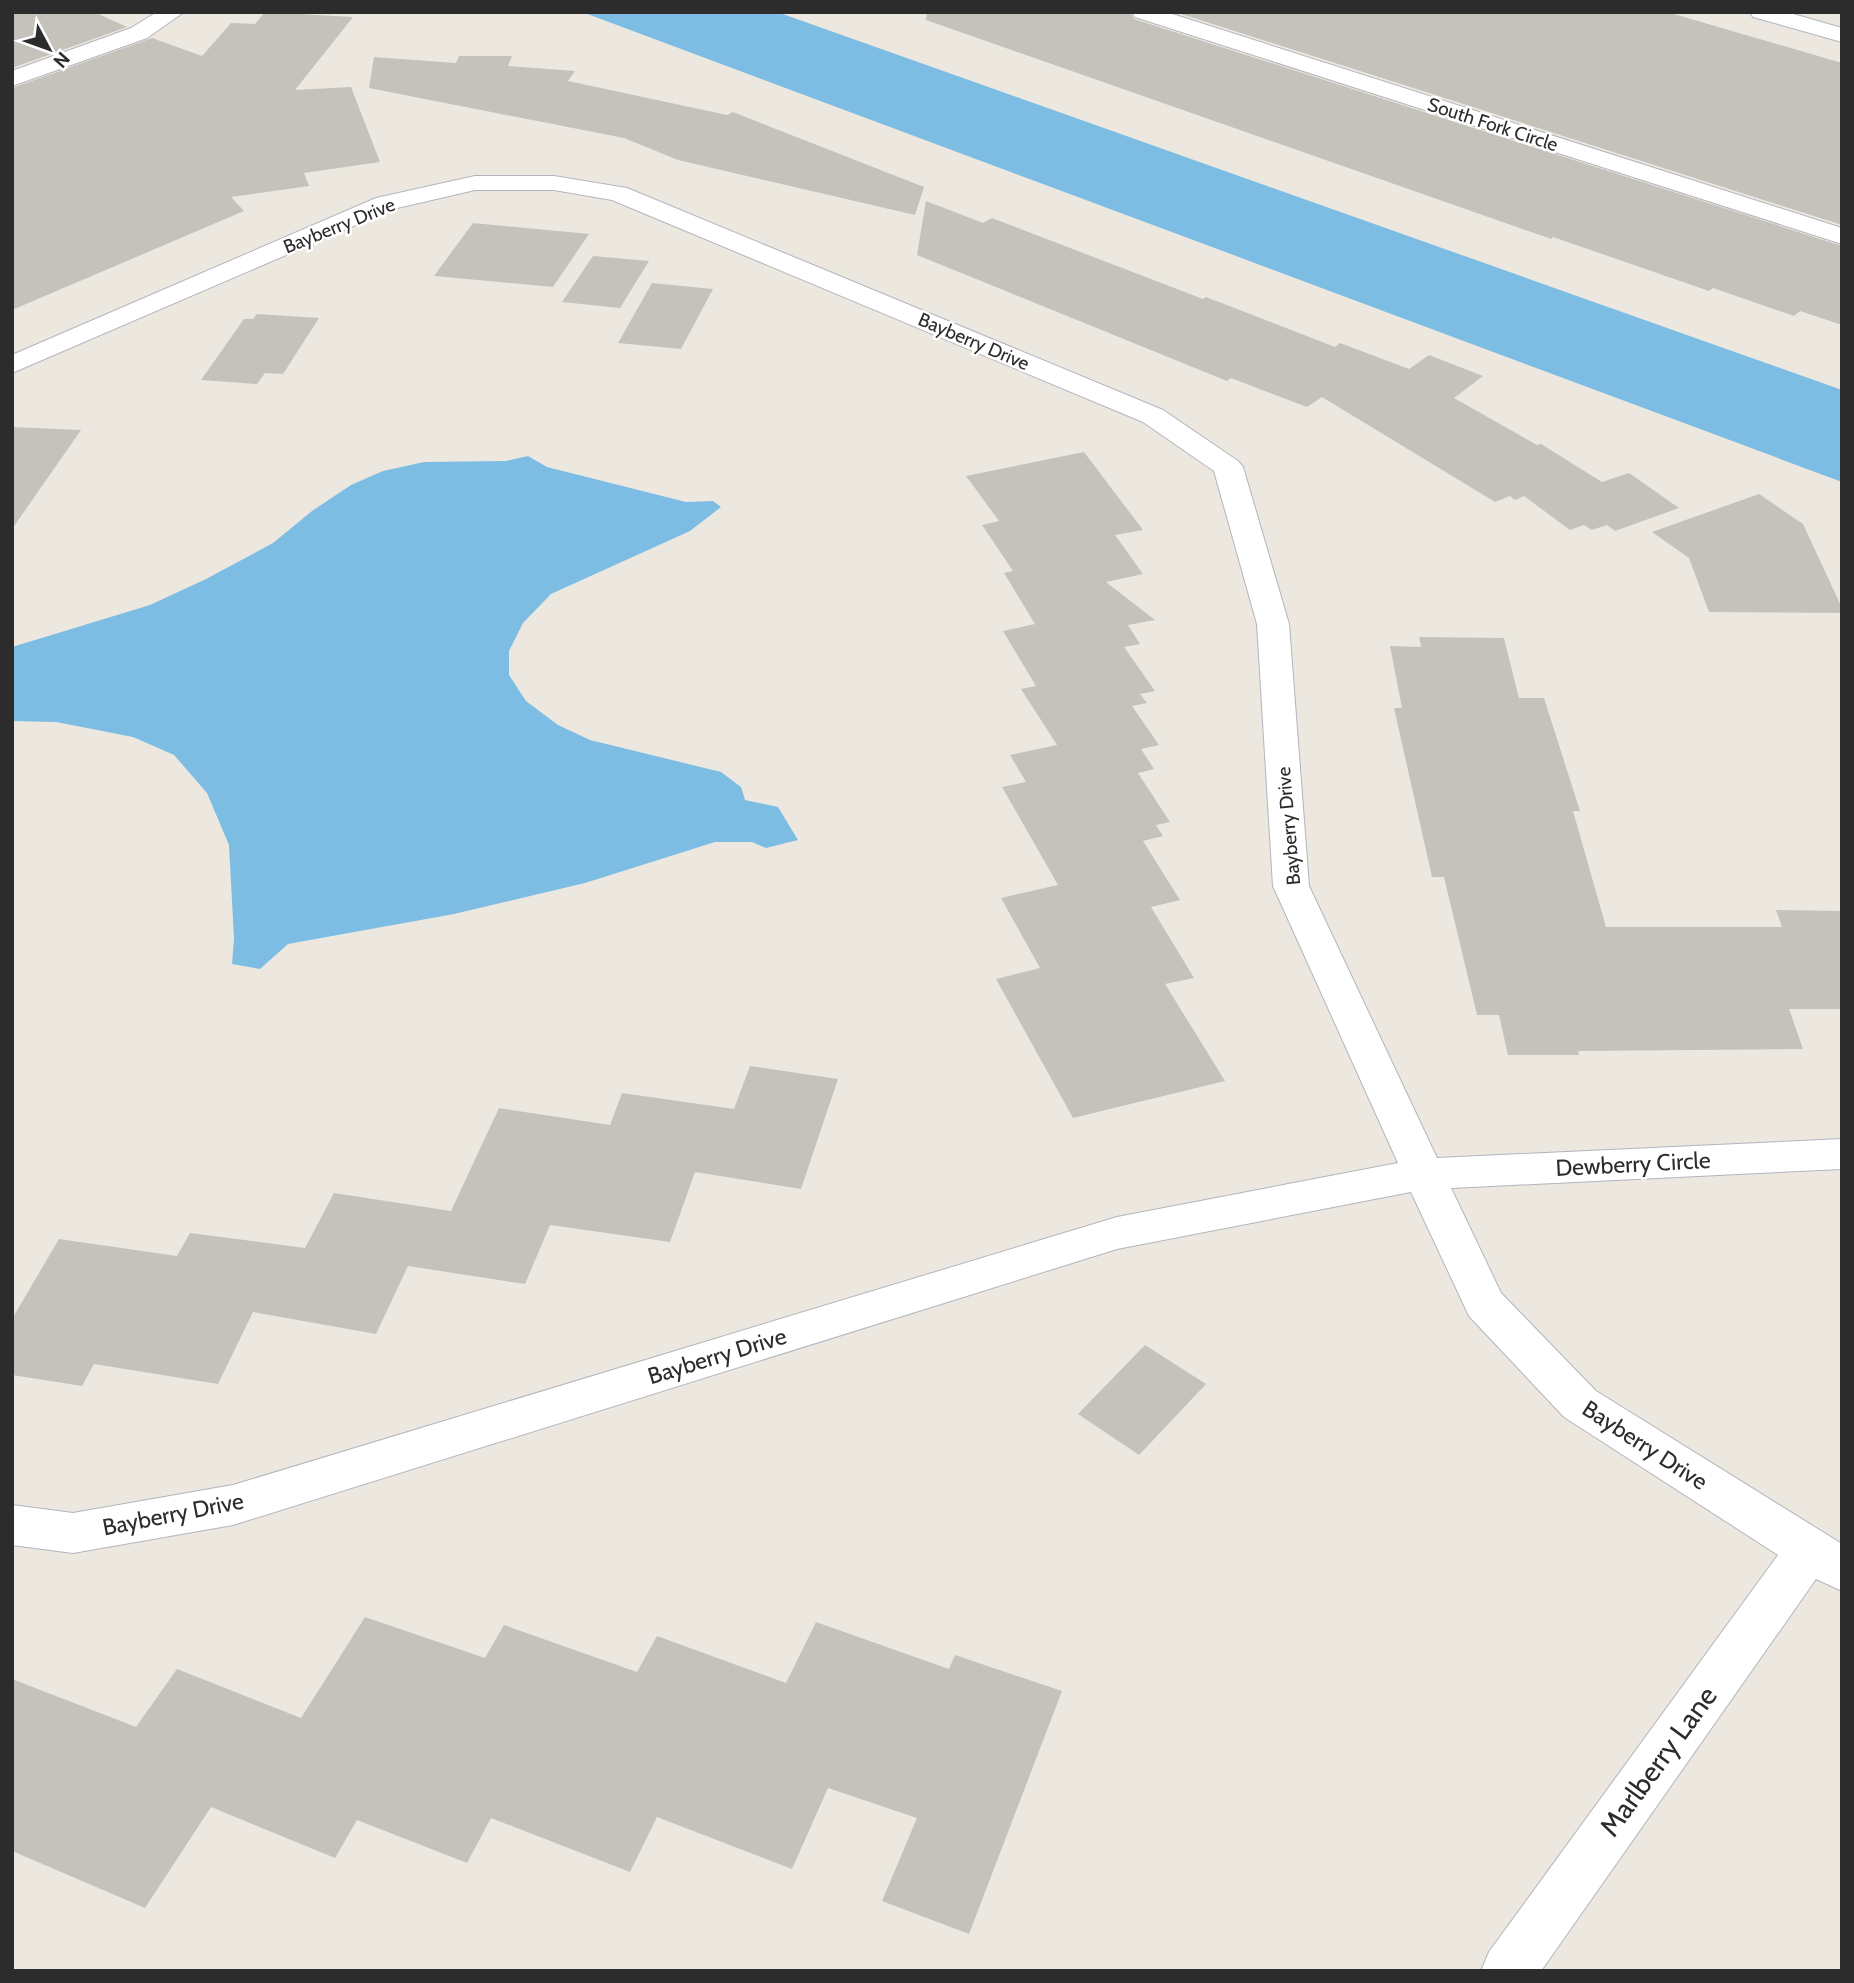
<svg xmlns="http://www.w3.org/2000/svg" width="1854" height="1983" font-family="Cabin,sans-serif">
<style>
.water{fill:#7dbde3}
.building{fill:#c5c2bb}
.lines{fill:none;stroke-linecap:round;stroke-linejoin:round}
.minor-casing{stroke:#b3b4be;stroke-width:2}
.minor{fill:#fff;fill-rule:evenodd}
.labels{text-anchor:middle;stroke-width:5;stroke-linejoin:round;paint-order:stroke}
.far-street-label{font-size:19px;fill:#2c2c2c;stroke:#fff}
.street-label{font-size:23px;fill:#2c2c2c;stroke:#fff}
.near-street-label{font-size:28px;fill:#2c2c2c;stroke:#fff}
</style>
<rect width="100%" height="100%" fill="#ece8e0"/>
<!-- water -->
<g class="water">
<path d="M 582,12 L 777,12 L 1842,390 L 1842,482 Z"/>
<path d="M 528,456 L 547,467 L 686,502 L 713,501 L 721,507 L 690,531 L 551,594 L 523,623 L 509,651 L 509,675 L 526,701 L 558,725 L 590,740 L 721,772 L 741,787 L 745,800 L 778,807 L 798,840 L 766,848 L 752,842 L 715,842 L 585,883 L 454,914 L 288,944 L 260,969 L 232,964 L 234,939 L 229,845 L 207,793 L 174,755 L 133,737 L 56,722 L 12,721 L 12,647 L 150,605 L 206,579 L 273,543 L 312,511 L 351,485 L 383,471 L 424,462 L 506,461 Z"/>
</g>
<!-- building -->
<g class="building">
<path d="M 12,12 L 94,12 L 127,27 L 12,68 Z"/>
<path d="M 265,12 L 353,17 L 295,90 L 351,87 L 380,162 L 304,173 L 309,186 L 231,197 L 244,211 L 12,310 L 12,88 L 152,38 L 202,56 L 231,23 L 255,24 Z"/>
<path d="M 927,12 L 1130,12 L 1134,19 L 1842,246 L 1842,325 L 1800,311 L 1794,316 L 1713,288 L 1709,291 L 1553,237 L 1551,239 L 926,20 Z"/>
<path d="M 1175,12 L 1667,12 L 1842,63 L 1842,225 Z"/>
<path d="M 459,56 L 512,56 L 508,66 L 575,71 L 568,81 L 727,115 L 733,112 L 924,187 L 915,215 L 678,160 L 624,138 L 369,88 L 374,57 L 456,63 Z"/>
<path d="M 926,201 L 983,223 L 992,218 L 1203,299 L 1206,297 L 1335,347 L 1340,343 L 1409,369 L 1429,355 L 1483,376 L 1454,398 L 1537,445 L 1541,444 L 1602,482 L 1629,473 L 1679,508 L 1615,531 L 1607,525 L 1592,530 L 1584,525 L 1570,530 L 1524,496 L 1515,500 L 1510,496 L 1495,502 L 1322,397 L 1307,407 L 1231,378 L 1227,381 L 917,255 Z"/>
<path d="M 473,223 L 589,234 L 553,287 L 434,276 Z"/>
<path d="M 593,256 L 649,261 L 620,308 L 562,302 Z"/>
<path d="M 652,283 L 713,289 L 681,349 L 618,343 Z"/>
<path d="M 257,314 L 319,318 L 283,374 L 265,373 L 257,384 L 201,380 L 244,319 L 253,319 Z"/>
<path d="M 12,427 L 81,430 L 12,529 Z"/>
<path d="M 1084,452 L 1143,530 L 1115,535 L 1143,574 L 1106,582 L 1155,620 L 1128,625 L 1140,644 L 1124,647 L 1155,691 L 1140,694 L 1147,703 L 1132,706 L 1159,745 L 1141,749 L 1154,769 L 1138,773 L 1170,822 L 1156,825 L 1163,836 L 1143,841 L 1180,900 L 1151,907 L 1194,978 L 1165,984 L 1225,1081 L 1073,1118 L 996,979 L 1040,968 L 1001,898 L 1058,885 L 1002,787 L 1026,782 L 1010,755 L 1057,745 L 1021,689 L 1036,686 L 1003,631 L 1035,624 L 1004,573 L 1013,571 L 982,525 L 999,521 L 966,476 Z"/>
<path d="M 1759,494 L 1803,524 L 1842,608 L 1842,613 L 1709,612 L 1689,558 L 1652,532 Z"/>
<path d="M 1419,637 L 1504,638 L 1519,698 L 1544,698 L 1580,811 L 1573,811 L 1606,927 L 1782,927 L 1776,910 L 1842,911 L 1842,1009 L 1789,1009 L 1803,1049 L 1578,1051 L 1579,1055 L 1508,1055 L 1499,1015 L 1477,1015 L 1444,877 L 1432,877 L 1394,708 L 1402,708 L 1390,646 L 1421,647 Z"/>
<path d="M 750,1066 L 838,1079 L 801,1189 L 695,1172 L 670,1242 L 550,1225 L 525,1284 L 408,1266 L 376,1334 L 253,1312 L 218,1384 L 94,1364 L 82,1386 L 12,1375 L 12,1319 L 59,1239 L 177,1256 L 190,1233 L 305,1248 L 334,1193 L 451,1211 L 499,1108 L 610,1125 L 622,1093 L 734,1109 Z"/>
<path d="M 1145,1345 L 1206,1384 L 1139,1455 L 1078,1414 Z"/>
<path d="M 365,1617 L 485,1658 L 504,1625 L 637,1672 L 657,1636 L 786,1683 L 816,1622 L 949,1669 L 955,1655 L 1062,1691 L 969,1934 L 882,1901 L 917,1818 L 828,1788 L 792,1869 L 657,1817 L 630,1872 L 491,1818 L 467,1863 L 357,1820 L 335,1858 L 211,1807 L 145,1908 L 12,1851 L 12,1679 L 136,1727 L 177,1669 L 301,1718 Z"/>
</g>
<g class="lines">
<defs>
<g id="minor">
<path d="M 157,12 L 184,12 L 147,38 L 12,86 L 12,71 L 131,28 Z"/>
<path d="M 1132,12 L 1166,12 L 1842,228 L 1842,244 L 1135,17 Z"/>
<path d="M 1750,12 L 1786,12 L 1842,28 L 1842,42 L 1753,17 Z"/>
<path d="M 475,176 L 554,176 L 627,188 L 1163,410 L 1238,461 L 1243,467 L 1289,624 L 1309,886 L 1437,1158 L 1842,1139 L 1842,1169 L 1451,1188 L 1501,1293 L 1596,1391 L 1842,1544 L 1842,1591 L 1816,1579 L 1541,1971 L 1481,1971 L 1489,1952 L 1778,1555 L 1564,1417 L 1469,1316 L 1411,1192 L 1117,1249 L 233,1525 L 73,1553 L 12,1545 L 12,1505 L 73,1513 L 233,1485 L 1117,1217 L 1398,1163 L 1273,886 L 1257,624 L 1214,471 L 1143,422 L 612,200 L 554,190 L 475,190 L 393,209 L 12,373 L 12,355 L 376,198 Z"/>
</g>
</defs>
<!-- minor casing -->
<use href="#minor" class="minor-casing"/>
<!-- minor -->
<use href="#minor" class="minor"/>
</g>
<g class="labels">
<!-- far-street labels -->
<g class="far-street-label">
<text transform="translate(1493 124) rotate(18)" y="7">South Fork Circle</text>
<text transform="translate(339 225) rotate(-22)" y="7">Bayberry Drive</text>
<text transform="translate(974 341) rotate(23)" y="7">Bayberry Drive</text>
<text transform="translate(1288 826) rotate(-95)" y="7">Bayberry Drive</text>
</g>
<!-- street labels -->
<g class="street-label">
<text transform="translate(1633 1164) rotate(-3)" y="8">Dewberry Circle</text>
<text transform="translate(717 1356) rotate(-17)" y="8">Bayberry Drive</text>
<text transform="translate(1645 1445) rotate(33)" y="8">Bayberry Drive</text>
<text transform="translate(173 1514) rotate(-11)" y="8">Bayberry Drive</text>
</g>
<!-- near-street labels -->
<g class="near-street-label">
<text transform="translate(1658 1761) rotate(-54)" y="10">Marlberry Lane</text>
</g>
</g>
<!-- border -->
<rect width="1854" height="1983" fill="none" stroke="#2c2c2c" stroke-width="28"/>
<!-- north arrow -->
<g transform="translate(49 49) rotate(131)" stroke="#ffffff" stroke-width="5" paint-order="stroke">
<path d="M0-5L12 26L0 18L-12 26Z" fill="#2c2c2c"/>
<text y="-10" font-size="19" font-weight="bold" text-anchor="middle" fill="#2c2c2c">N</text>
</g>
</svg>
